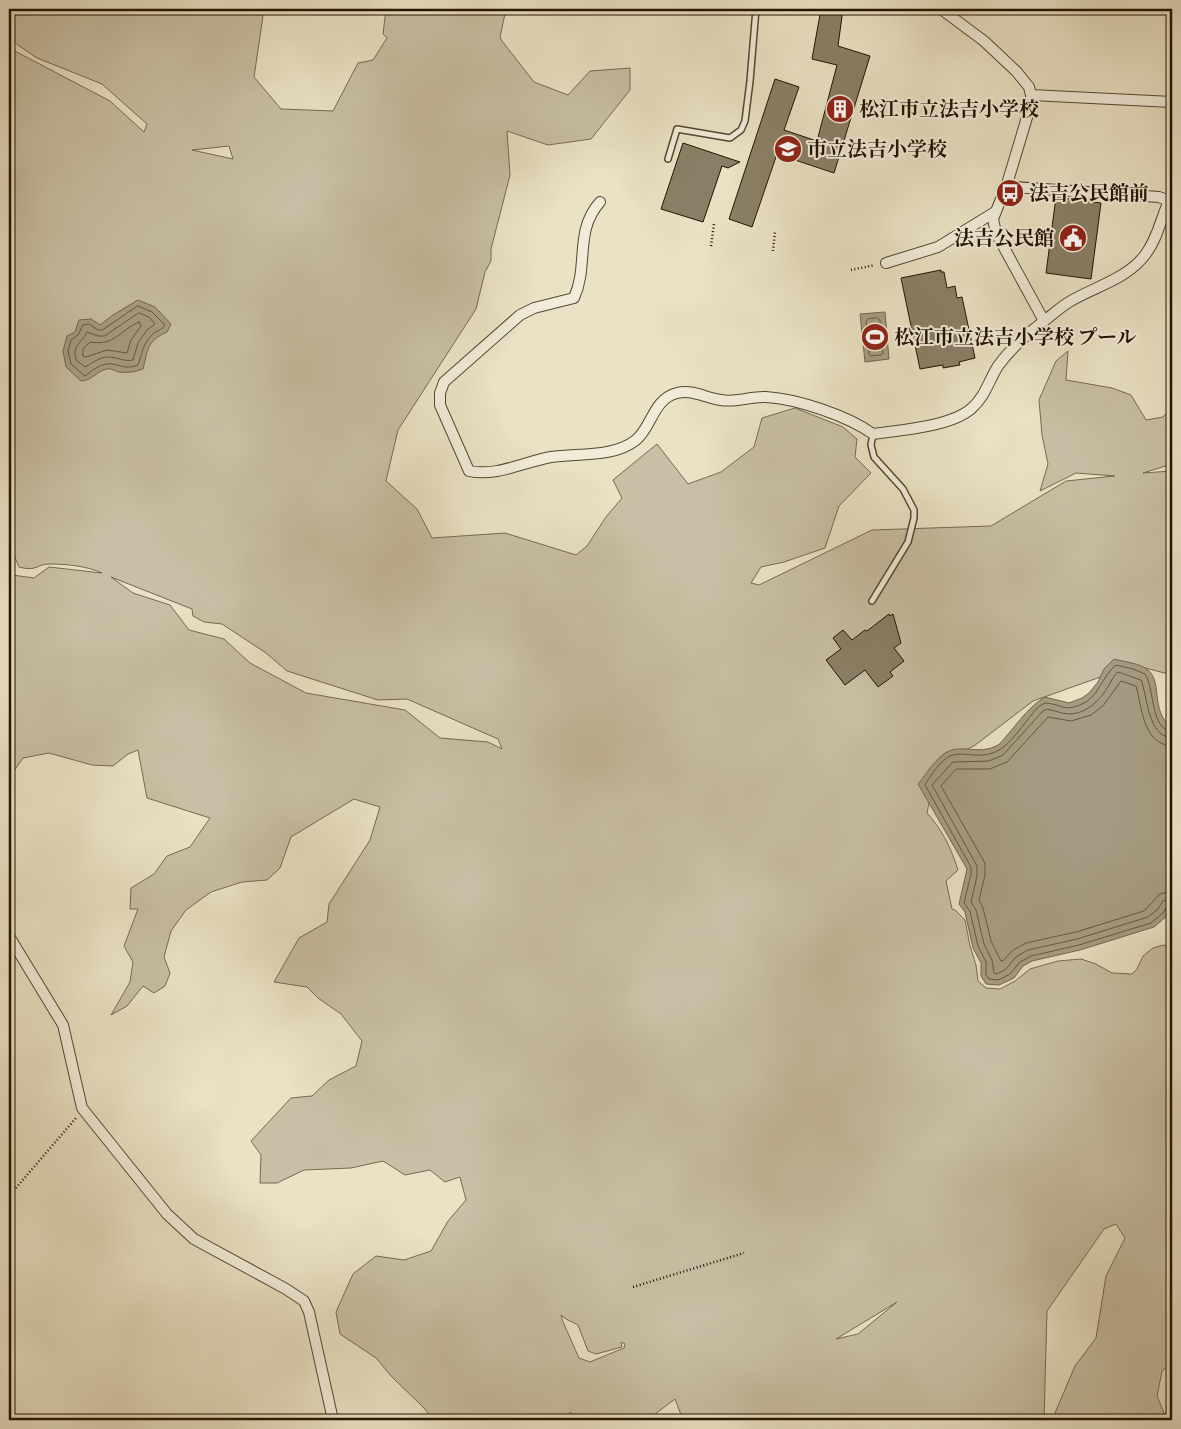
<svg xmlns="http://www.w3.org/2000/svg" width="1181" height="1429" font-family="Alegreya,'Noto Serif JP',serif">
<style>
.green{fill:#c8bfa4;stroke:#766952;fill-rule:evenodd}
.water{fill:#a69c82;stroke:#72654e}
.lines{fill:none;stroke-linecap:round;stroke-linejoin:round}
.shore{stroke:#645841;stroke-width:1}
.building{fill:#8a7f66;stroke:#231300}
.service-casing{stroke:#554731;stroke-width:8}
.minor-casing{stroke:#554731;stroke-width:12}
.path{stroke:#231300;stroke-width:2.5;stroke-dasharray:1 2.5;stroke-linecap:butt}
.service{stroke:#f1ecd9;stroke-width:5}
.minor{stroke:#f1ecd9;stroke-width:10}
.labels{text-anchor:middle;stroke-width:4;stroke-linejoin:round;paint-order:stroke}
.poi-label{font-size:20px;font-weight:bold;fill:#231300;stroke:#f1ecd9;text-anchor:start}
</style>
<rect width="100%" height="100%" fill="#eae2c5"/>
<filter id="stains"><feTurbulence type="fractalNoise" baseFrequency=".004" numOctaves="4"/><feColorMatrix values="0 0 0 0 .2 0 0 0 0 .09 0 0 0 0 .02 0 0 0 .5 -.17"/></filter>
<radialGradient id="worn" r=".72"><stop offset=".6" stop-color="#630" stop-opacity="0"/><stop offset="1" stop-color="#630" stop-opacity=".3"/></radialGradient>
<!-- green -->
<path class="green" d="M 9,9 L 264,9 L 254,77 L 281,109 L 333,111 L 358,63 L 373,60 L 387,38 L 383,34 L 386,9 L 506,9 L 500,37 L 502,41 L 534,82 L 568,95 L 590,71 L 630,68 L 630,90 L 591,139 L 548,145 L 507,131 L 510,175 L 491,249 L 491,261 L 485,272 L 476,309 L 398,430 L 386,481 L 417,509 L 432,538 L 505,533 L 576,555 L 587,546 L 606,517 L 622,498 L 613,480 L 657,444 L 688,484 L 721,472 L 754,447 L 762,418 L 795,408 L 843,427 L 857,439 L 855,457 L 871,473 L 839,506 L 825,548 L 784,562 L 761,567 L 751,583 L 759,585 L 872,530 L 991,526 L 1066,481 L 1115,476 L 1076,473 L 1040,491 L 1048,464 L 1042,435 L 1039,400 L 1056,361 L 1068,351 L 1066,380 L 1112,388 L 1131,395 L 1146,420 L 1163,417 L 1172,407 L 1172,464 L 1143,473 L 1172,471 L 1172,675 L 1134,665 L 1033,701 L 974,746 L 937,763 L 927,813 C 943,831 951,848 958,870 L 946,881 L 952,909 L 955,910 L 965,920 L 970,946 L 976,965 L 978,981 L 986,988 L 1000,989 L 1015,981 L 1030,969 L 1058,961 L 1081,959 L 1096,964 L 1112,973 L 1132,974 L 1137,969 L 1143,956 L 1153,948 L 1164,945 L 1172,949 L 1172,1363 L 1162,1371 L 1157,1396 L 1167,1420 L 1052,1420 L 1075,1366 L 1096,1338 L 1106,1276 L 1125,1238 L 1116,1224 L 1104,1229 L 1047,1311 L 1044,1420 L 683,1420 L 675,1399 L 651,1417 L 640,1420 L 581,1420 L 570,1412 L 564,1420 L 434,1420 L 423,1407 L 392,1377 L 376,1358 L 340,1334 L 336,1312 L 353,1274 L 376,1256 L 404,1260 L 431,1251 L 448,1221 L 466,1200 L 460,1177 L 445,1182 L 430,1170 L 405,1175 L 383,1161 L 351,1168 L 304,1170 L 277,1183 L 260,1183 L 261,1155 L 251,1141 L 291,1098 L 312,1096 L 329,1080 L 356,1066 L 362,1041 L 341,1014 L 318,998 L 307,987 L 274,982 L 299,938 L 327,922 L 329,904 L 370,840 L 380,807 L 354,799 L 291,837 L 280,868 L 267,880 L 242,882 L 211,892 L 186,910 L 171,931 L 164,957 L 170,973 L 165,986 L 154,993 L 143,986 L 127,1006 L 111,1015 L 130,982 L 133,962 L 124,946 L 138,909 L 130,909 L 131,888 L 154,874 L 167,856 L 190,847 L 210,818 L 147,798 L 138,750 L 128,754 L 113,766 L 92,765 L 49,753 L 23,758 L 9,778 L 9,569 L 12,575 L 34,578 L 49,567 L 102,573 C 87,566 66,564 50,564 C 36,564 37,572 19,567 L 9,544 L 9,48 L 110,101 L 144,132 L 147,124 L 102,84 L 37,58 L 9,39 ZM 229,146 L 233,159 L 192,150 L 193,150 ZM 111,577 L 192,609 L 193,616 L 204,622 L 222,624 L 266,653 L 287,671 L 378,700 L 407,699 L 498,739 L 502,749 L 488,742 L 440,738 L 405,710 L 306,693 L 250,663 L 224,639 L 189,630 L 170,605 L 133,593 ZM 897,1302 L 858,1334 L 836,1339 ZM 561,1315 L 566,1319 L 578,1325 L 588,1351 L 596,1354 L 622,1347 L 621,1342 L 625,1344 L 624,1348 L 590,1362 L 579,1358 L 563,1322 Z"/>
<!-- water -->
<g class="water">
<path d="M 138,300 L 155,307 L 171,324 L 167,332 C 147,341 148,349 143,369 C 135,372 127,373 119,372 C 115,371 111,368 107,369 C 96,371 92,381 81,381 L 66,367 L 63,351 L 67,336 L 75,332 L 79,320 L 91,319 L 100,325 L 113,315 Z"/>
<path d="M 885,312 L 889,359 L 865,362 L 860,314 Z"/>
<path d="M 1114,659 C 1124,662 1140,663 1148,670 C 1163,682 1150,713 1172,727 L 1172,905 L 1167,916 L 1154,927 L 1080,950 L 1032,961 L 1023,966 L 1014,978 L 999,985 L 986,984 L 981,976 L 981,963 L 973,948 L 965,912 L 959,904 L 967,869 L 918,784 C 927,773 935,759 947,752 C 960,744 980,755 996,746 C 1001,744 1005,737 1009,733 C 1020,720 1030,706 1045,697 L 1069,703 L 1082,698 L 1089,693 L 1098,682 L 1104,669 Z"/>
</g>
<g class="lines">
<!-- shore -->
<g class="shore">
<path d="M 138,306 L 152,312 L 165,325 C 162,331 156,330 152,335 C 143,343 142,354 138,365 C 123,371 117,362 106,364 C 97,366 92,371 85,376 L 71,364 L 68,351 L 71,340 L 78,335 L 83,325 L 89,324 L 98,330 L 102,330 Z"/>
<path d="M 139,313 L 149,317 L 155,324 L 147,330 L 138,343 L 133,360 C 124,362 117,357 108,357 C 100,357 92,363 85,367 L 76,360 C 72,343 81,345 87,332 L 98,336 L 104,336 Z"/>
<path d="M 878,318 L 880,320 L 883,353 L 881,355 L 871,356 L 869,354 L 866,321 L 868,319 Z"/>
<path d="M 139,322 L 141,326 L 131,340 L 127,353 L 107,350 L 86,357 L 83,356 L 83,349 L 90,342 C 116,346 118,331 139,322 Z"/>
<path d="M 1172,732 C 1150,729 1155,689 1145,674 L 1133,669 L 1116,665 C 1101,677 1099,698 1080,705 C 1076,706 1072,708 1068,708 C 1060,707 1053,703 1045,703 L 1038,707 C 1028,718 1010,745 999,750 C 981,761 963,750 950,756 C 942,759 929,777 925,785 L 971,867 L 971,874 L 964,903 L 970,911 L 978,946 L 986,962 L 986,975 L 989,979 L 998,980 L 1010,974 L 1020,962 L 1031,956 L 1079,945 L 1151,923 L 1163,913 L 1167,906 L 1172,905"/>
<path d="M 1172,738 C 1147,736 1148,697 1141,680 L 1118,672 C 1112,677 1111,683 1107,688 C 1100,701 1085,714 1069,714 C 1062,714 1054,710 1046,709 L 1042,712 L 1003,755 L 989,761 L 953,762 L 932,785 L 977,866 L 977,876 L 971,902 L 976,910 L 984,944 L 992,960 L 994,973 L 997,974 L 1006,969 L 1016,957 L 1028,950 L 1077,939 L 1148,917 L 1158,909 L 1163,901 L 1172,898"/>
<path d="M 1172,746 C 1142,744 1142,706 1136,686 L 1121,681 L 1103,706 L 1091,715 L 1071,721 L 1048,717 L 1007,762 L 990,769 L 956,769 L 941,786 L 985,863 L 985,875 L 979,900 L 983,908 L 991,941 L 1001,961 L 1004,960 L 1013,950 L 1026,943 L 1076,932 L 1144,911 L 1160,894 L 1172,891"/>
</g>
</g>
<!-- building -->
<g class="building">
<path d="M 821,9 L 843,9 L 838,46 L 870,56 L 834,173 L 777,154 L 752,227 L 729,219 L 775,79 L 799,87 L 784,130 L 817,141 L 837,65 L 812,59 Z"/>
<path d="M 683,143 L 740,162 L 728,168 L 722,166 L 703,222 L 661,209 Z"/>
<path d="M 1056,197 L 1101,203 L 1091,279 L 1046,273 Z"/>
<path d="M 941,270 L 941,272 L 944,272 L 947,288 L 955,286 L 957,298 L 962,297 L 975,358 L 959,362 L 960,365 L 943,368 L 943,365 L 920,369 L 901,278 Z"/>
<path d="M 889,614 L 890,616 L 893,614 L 901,643 L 894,648 L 904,661 L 890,672 L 893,676 L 878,687 L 865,670 L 845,685 L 826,660 L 841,649 L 833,638 L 843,630 L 852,640 L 865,630 L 867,631 Z"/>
</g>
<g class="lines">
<defs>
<g id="service">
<path d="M 668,159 L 677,129 L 730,138 L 741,130 L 745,121 L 750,81 L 756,9"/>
<path d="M 872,601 L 908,542 L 914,518 L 914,510 L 903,489 L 874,457 L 871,445 L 873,434"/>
</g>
<g id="minor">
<path d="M 941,9 L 984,41 L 1016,71 L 1029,87 L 1031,95 L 1031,104 L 1007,184 L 993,219 L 996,233 L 1044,321 C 1053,314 1061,307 1069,302 C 1094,287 1127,279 1145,255 C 1159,237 1161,215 1172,195"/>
<path d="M 1031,95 L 1172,102"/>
<path d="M 1007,184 L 1014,187 L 1159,197 L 1169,201"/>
<path d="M 600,202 C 574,231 589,265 574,298 L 534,308 L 520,315 L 444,382 L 440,393 L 440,405 L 469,471 C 496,477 524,462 551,457 C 578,453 613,458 636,440 C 652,427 653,399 677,393 C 693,389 705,398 721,400 C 736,403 751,396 766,397 C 798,399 848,416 873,434 C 900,430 951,427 972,408 C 985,397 989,380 998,366 C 1011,348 1027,334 1044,321"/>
<path d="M 886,263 L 938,247 L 995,212"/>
<path d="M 9,936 L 63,1025 L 82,1108 L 167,1214 L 194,1239 L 286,1289 L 304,1301 L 309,1312 L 333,1420"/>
</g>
</defs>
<!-- service casing -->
<use href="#service" class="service-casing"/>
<!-- minor casing -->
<use href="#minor" class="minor-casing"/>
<!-- path -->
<g class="path">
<path d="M 711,246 L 714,224"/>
<path d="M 773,251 L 775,231"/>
<path d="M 851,270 L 875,265"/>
<path d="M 9,1196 L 76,1118"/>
<path d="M 633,1287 L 744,1253"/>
</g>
<!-- service -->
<use href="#service" class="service"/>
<!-- minor -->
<use href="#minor" class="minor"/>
</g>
<!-- icons -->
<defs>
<symbol id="building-disc" viewBox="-11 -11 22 22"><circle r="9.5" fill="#8f2418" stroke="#f1ecd9"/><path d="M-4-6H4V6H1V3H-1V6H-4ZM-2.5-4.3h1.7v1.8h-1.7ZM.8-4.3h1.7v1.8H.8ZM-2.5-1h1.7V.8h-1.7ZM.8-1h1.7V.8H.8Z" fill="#fff"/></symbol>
<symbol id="school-disc" viewBox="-11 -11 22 22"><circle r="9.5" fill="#8f2418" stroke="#f1ecd9"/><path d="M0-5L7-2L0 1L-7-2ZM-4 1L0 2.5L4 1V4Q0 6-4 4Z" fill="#fff"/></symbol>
<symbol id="bus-disc" viewBox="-11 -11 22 22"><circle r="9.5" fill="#8f2418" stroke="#f1ecd9"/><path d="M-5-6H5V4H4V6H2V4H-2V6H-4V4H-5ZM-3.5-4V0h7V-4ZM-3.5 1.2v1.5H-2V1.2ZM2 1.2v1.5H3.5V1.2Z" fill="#fff"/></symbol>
<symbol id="civic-disc" viewBox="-11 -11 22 22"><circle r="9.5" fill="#8f2418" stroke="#f1ecd9"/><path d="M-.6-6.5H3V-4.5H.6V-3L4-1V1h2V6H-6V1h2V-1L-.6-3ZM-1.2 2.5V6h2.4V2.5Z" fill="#fff"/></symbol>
<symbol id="stadium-disc" viewBox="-11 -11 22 22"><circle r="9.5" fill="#8f2418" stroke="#f1ecd9"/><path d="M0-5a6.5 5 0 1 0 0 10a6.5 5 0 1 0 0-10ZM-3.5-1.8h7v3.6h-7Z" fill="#fff"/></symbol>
</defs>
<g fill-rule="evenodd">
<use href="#building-disc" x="824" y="93" width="32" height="32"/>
<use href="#school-disc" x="772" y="133" width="32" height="32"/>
<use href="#bus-disc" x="994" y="177" width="32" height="32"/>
<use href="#civic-disc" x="1057" y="222" width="32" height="32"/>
<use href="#stadium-disc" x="859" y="321" width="32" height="32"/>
</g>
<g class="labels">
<!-- poi labels -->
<g class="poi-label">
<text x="859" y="116">松江市立法吉小学校</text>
<text x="807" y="156">市立法吉小学校</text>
<text x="1029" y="200">法吉公民館前</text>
<text x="1054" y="245" text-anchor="end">法吉公民館</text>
<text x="894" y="344">松江市立法吉小学校 プール</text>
</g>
</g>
<!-- margin -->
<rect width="1181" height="1429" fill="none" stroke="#eae2c5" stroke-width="30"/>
<rect x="10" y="10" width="1161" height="1409" fill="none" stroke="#231300" stroke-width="2.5"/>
<rect x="15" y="15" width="1151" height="1399" fill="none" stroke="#231300"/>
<rect width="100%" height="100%" filter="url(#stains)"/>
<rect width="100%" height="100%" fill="url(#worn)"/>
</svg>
